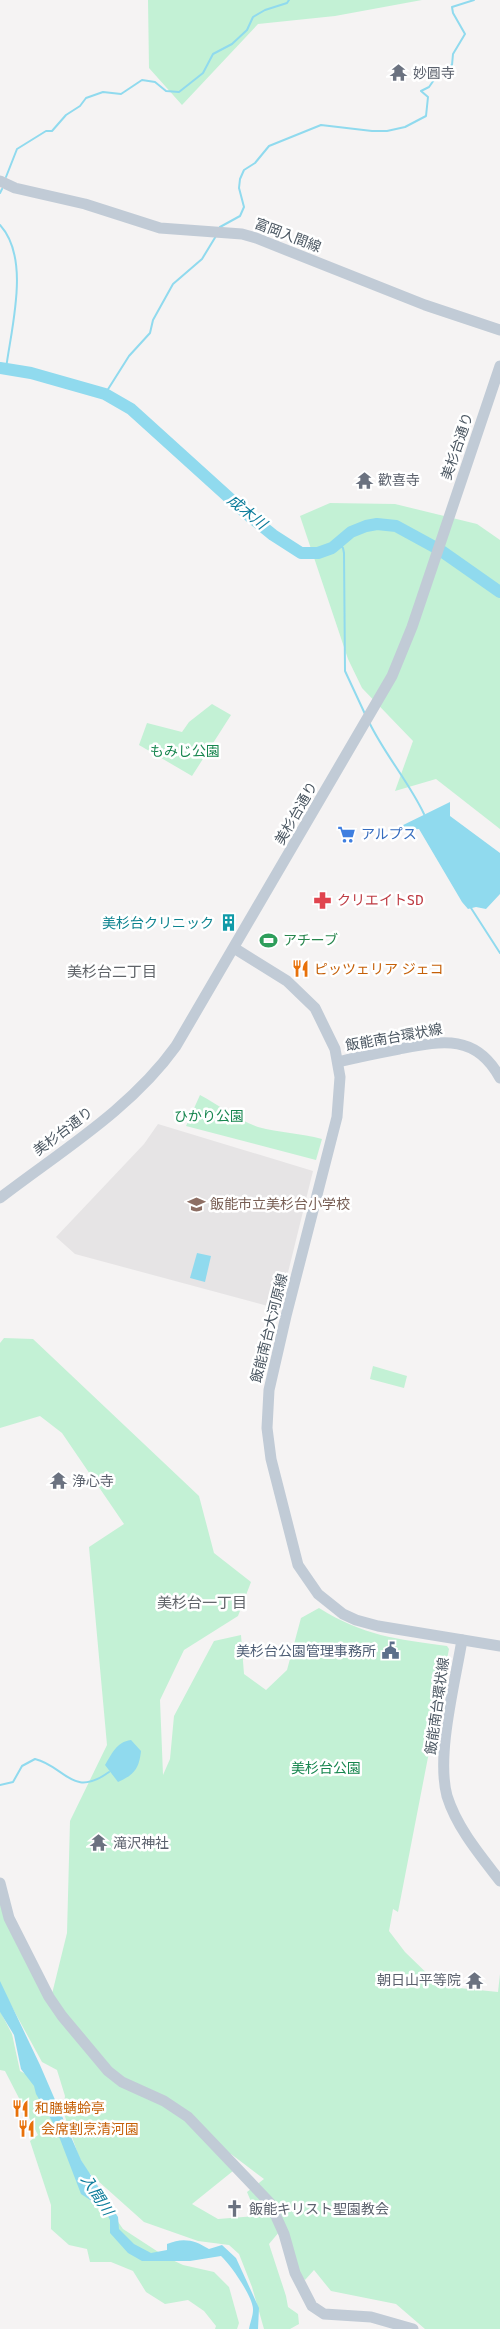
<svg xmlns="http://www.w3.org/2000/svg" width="500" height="2329" font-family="'Fira Sans','Noto Sans JP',sans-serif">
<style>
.education{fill:#e6e4e5}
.green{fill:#c3f1d5;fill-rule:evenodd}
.water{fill:#90daee}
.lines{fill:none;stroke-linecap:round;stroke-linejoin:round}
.stream{stroke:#90daee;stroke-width:2}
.river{stroke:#90daee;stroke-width:12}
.secondary{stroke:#c1cbd6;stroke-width:11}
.labels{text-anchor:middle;stroke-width:5;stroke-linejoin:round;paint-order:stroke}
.worship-label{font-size:14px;fill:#5b616d;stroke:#fff;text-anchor:start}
.street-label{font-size:14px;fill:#4a5661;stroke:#fff}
.park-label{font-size:14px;fill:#17864f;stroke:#fff}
.shop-label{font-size:14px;fill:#366cbe;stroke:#fff;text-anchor:start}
.health-label{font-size:14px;fill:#be3a42;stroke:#fff;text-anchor:start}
.culture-label{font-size:14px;fill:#0d838f;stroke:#fff;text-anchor:end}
.leisure-label{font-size:14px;fill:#27864d;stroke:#fff;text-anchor:start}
.food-label{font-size:14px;fill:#c56008;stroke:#fff;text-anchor:start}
.education-label{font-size:14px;fill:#785e54;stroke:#fff;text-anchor:start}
.service-label{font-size:14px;fill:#4e5e75;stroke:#fff;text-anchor:end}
.water-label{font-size:15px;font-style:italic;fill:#0c7c9b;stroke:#fff}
.neighbourhood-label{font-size:15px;fill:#5f6368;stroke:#fff}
</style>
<rect width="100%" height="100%" fill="#f5f3f3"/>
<!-- education -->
<path class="education" d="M 158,1124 L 313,1171 L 279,1309 L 75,1254 L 56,1237 L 144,1144 Z"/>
<!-- green -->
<g class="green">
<path d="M 148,0 L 422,0 L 335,16 L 258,24 L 182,105 L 149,68 Z"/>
<path d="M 330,503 L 395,504 L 477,524 L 500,540 L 500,829 L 436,779 L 395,791 L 413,741 L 362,688 L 348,659 L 300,516 Z"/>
<path d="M 212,704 L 231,715 L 192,776 L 139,745 L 147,723 L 182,732 L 189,722 Z"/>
<path d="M 200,1095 C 219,1105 238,1120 258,1127 C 279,1133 301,1133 322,1139 L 316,1160 L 186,1126 Z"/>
<path d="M 4,1338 L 33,1339 L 199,1496 L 214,1553 L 251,1582 L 238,1616 L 184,1650 L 160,1700 L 163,1775 L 170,1759 L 174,1716 L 214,1641 L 241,1635 L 244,1674 L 266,1690 L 287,1670 L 301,1618 L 319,1608 C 364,1636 396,1639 447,1646 L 449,1649 L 398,1912 L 393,1909 L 389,1931 L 405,1952 L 440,1986 L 498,1992 L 500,1974 L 500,2329 L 425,2329 L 396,2304 L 331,2291 L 314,2270 L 305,2280 L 297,2273 L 285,2225 L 269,2244 L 286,2296 L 288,2307 L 298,2314 L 299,2324 L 290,2329 L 264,2329 L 252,2287 L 239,2254 L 229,2245 L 198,2241 L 144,2222 L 88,2172 L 79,2157 L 63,2111 L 65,2096 L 57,2070 L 42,2062 L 0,1985 L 0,1893 L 50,2002 L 67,1933 L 70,1821 L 107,1745 L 89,1547 L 124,1524 L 62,1433 L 40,1416 L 0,1428 L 0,1343 ZM 231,2154 L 264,2179 L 247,2192 L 257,2216 L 218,2219 L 192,2204 L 233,2171 Z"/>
<path d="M 373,1366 L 407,1376 L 404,1388 L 370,1379 Z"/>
<path d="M 0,2011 L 12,2034 L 20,2071 L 34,2078 L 62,2141 L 123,2229 L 166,2257 L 183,2265 L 214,2272 L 229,2287 L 239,2323 L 237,2329 L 215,2329 L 216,2326 L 204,2311 L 188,2300 L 165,2304 L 146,2292 L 133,2271 L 111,2262 L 90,2262 L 87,2249 L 69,2245 L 51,2229 L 51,2205 L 30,2141 L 38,2135 L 5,2071 L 0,2070 Z"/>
</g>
<!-- water -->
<g class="water">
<path d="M 450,802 L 450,816 L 500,853 L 500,894 L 486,909 L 476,907 L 468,909 L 462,902 L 419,829 L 391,831 Z"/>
<path d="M 197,1253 L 211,1256 L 205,1282 L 190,1278 Z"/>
<path d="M 131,1740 L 141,1751 C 139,1769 134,1775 118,1782 L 105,1765 C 112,1754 116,1742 131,1740 Z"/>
<path d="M 0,1981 L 40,2065 L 81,2160 L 118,2217 L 119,2229 L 134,2244 L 151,2253 L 167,2250 L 167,2244 C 183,2237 195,2240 209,2249 L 222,2245 L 236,2258 L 259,2308 L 258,2329 L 249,2329 C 250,2323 253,2316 253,2310 C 254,2298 230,2264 221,2256 L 190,2261 L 142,2261 L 128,2253 L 110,2233 L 110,2220 L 104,2209 L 81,2194 L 55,2126 L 36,2094 L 34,2086 L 21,2069 L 14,2035 L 0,2012 Z"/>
</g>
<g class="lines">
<!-- stream -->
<g class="stream">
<path d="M 6,177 L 17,149 L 46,131 L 52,131 L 66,115 L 80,106 L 86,98 L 103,92 L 121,94 L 142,80 L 155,82 L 166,91 L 179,92 L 203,73 L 213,54 L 232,44 L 247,30 L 253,17 L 265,10 L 287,3 L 289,0"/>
<path d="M 0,193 L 2,189"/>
<path d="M 0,225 C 31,259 11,328 6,369"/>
<path d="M 220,227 L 240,216 L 244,207 L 239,188 L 240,179 L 244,170 L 255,163 L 269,146 L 321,125 L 372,131 L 387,131 L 405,127 L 426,116 L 428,97 L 421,91 L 429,87 L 441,70 L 452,65 L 453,54 L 465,34 L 453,13 L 452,7 L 474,0"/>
<path d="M 105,394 L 129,356 L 150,333 L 153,320 L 173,284 L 202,259 L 216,236"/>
<path d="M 338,543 L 343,548 L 344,553 L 345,671 L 365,714"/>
<path d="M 369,722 C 385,755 409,782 424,814"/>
<path d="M 471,908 L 500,953"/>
<path d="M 0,1785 L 13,1782 L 22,1766 L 35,1759 C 65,1766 72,1799 109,1772"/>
</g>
<!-- river -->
<path class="river" d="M 0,368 L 31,373 L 105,394 L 131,409 L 247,514 L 273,535 L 301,553 L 318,553 L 332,548 L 351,532 L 366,526 L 377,524 L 396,526 L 440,550 L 500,592"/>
<!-- secondary -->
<g class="secondary">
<path d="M 0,181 L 15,188 L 85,204 L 160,228 L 242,234 L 256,238 L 425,305 L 500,330"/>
<path d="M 234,948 L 287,981 L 315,1008 L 335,1049 L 340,1077 L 337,1117 L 286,1316 L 269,1390 L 267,1428 L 271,1459 L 298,1565 L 318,1594 L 343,1614 L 356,1620 L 378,1626 L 500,1646"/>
<path d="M 338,1062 C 358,1057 378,1053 399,1049 C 441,1041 476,1033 500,1078"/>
<path d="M 0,1198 C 61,1151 131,1109 176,1046 L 392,676 L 412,627 L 500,366"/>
<path d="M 462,1640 C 455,1683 436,1755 447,1796 C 457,1828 480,1855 500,1881"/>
<path d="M 0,1883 L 9,1918 L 49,1997 L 62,2016 L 108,2071 L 122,2082 L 164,2101 L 188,2117 L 270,2203 L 284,2234 L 295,2273 L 312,2306 L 324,2314 L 371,2317 L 413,2329"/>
</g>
</g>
<!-- icons -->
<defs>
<symbol id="temple-bare" viewBox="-9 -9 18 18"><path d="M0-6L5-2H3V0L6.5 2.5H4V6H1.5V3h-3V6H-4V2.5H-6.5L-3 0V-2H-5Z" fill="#6b7280" stroke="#fff" stroke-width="2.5" paint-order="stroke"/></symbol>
<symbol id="supermarket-bare" viewBox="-9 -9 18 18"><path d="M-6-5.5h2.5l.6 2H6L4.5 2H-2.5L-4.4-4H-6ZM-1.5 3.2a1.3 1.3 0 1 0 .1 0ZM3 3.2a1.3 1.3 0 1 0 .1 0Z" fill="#3f7fe0" stroke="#fff" stroke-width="2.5" paint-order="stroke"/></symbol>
<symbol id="pharmacy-bare" viewBox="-9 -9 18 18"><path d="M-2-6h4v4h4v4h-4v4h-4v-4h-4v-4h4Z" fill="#e0444e" stroke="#fff" stroke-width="2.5" paint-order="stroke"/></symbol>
<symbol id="building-bare" viewBox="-9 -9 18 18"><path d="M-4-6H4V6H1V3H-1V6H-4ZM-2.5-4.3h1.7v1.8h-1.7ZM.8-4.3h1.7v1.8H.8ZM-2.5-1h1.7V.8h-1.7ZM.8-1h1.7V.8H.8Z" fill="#0f9aa8" stroke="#fff" stroke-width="2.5" paint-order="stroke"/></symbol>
<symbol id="stadium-bare" viewBox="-9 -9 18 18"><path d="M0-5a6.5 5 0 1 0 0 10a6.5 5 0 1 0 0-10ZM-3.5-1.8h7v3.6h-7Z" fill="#2e9e5b" stroke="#fff" stroke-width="2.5" paint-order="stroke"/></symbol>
<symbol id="restaurant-bare" viewBox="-9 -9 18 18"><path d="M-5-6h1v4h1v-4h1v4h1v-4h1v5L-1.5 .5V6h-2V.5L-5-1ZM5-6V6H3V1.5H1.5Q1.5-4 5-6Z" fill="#e8710a" stroke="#fff" stroke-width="2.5" paint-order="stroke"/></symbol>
<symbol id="school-bare" viewBox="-9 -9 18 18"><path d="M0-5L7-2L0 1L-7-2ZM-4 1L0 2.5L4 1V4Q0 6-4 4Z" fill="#8d6e63" stroke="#fff" stroke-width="2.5" paint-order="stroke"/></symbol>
<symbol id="civic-bare" viewBox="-9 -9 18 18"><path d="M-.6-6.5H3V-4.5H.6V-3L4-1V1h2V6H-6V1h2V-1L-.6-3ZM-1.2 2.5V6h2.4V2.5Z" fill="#5c6f8a" stroke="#fff" stroke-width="2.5" paint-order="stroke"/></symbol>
<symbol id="church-bare" viewBox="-9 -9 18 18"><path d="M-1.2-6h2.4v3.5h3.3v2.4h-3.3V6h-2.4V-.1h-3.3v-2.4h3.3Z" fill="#6b7280" stroke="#fff" stroke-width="2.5" paint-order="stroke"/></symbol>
</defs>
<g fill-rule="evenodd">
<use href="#temple-bare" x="386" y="60" width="25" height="25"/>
<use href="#temple-bare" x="352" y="468" width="25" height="25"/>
<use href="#supermarket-bare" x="334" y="822" width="25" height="25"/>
<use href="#pharmacy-bare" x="310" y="888" width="25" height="25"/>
<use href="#building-bare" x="216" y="910" width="25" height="25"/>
<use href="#stadium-bare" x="256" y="928" width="25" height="25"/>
<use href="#restaurant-bare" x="288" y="956" width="25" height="25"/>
<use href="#school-bare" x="184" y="1192" width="25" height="25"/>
<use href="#temple-bare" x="46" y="1468" width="25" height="25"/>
<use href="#civic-bare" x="378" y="1638" width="25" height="25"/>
<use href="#temple-bare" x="86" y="1830" width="25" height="25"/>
<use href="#temple-bare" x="462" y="1968" width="25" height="25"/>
<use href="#restaurant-bare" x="8" y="2096" width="25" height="25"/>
<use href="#restaurant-bare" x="14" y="2116" width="25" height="25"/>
<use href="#church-bare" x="222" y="2196" width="25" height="25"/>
</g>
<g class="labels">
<!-- worship labels -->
<g class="worship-label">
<text x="413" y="78">妙圓寺</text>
<text x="378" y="485">歡喜寺</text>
<text x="72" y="1486">浄心寺</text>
<text x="113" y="1848">滝沢神社</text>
<text x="461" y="1985" text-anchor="end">朝日山平等院</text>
<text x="249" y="2214">飯能キリスト聖園教会</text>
</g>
<!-- street labels -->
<g class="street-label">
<text transform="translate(288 235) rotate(21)" y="5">富岡入間線</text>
<text transform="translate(457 446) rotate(-71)" y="5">美杉台通り</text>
<text transform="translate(296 813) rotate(-60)" y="5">美杉台通り</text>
<text transform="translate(394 1037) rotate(-10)" y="5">飯能南台環状線</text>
<text transform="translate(63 1131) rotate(-37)" y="5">美杉台通り</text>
<text transform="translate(269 1328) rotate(-76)" y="5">飯能南台大河原線</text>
<text transform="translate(437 1706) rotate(-82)" y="5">飯能南台環状線</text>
</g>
<!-- park labels -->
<g class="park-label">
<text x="185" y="756">もみじ公園</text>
<text x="209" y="1121">ひかり公園</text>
<text x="326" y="1773">美杉台公園</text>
</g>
<!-- shop labels -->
<g class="shop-label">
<text x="361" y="839">アルプス</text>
</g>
<!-- health labels -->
<g class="health-label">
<text x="337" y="905">クリエイトSD</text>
</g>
<!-- culture labels -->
<g class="culture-label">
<text x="214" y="928">美杉台クリニック</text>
</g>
<!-- leisure labels -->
<g class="leisure-label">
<text x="283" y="945">アチーブ</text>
</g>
<!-- food labels -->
<g class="food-label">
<text x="314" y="974">ピッツェリア ジェコ</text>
<text x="35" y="2113">和膳蜻蛉亭</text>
<text x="41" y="2134">会席割烹清河園</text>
</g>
<!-- education labels -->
<g class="education-label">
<text x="210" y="1209">飯能市立美杉台小学校</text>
</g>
<!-- service labels -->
<g class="service-label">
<text x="376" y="1656">美杉台公園管理事務所</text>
</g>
<!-- water labels -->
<g class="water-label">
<text transform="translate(247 512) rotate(39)" y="5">成木川</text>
<text transform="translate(97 2195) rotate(57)" y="5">入間川</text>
</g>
<!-- neighbourhood labels -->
<g class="neighbourhood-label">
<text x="112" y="977">美杉台二丁目</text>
<text x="202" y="1608">美杉台一丁目</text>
</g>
</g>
</svg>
